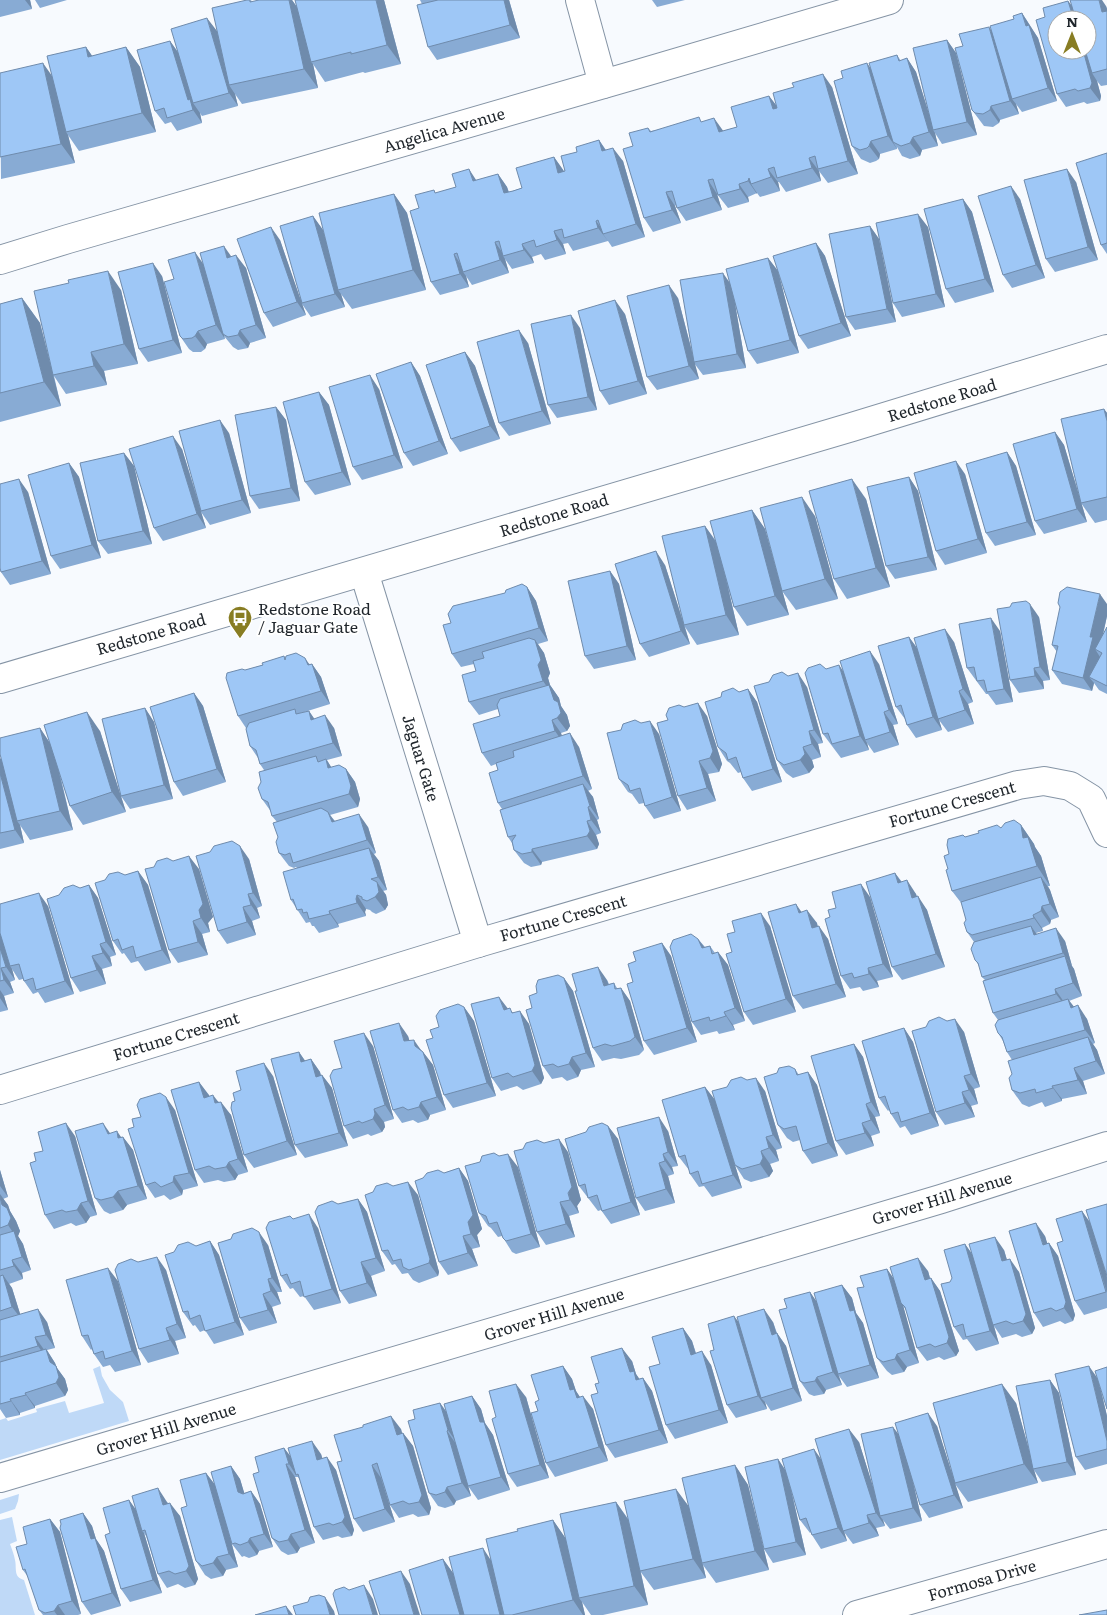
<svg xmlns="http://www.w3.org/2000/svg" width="1107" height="1615" font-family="Literata,serif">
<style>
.green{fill:#bfd9f7}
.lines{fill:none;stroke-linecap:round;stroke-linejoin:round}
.minor-casing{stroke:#8594a5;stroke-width:30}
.minor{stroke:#fff;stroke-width:28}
.wall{fill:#88abd4}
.shaded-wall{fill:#6f8bac}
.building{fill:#9ec7f6;stroke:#6f8bac}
.labels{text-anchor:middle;stroke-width:4;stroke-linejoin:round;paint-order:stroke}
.street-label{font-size:16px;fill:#1f252b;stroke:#fff}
.poi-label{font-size:16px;fill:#1f252b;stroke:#fff;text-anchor:start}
</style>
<rect width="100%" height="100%" fill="#f7fafe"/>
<!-- green -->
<g class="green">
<path d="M 100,1366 L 102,1376 L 110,1390 L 123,1402 L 129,1421 L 0,1460 L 0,1420 L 6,1418 L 8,1421 L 37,1412 L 36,1409 L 65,1401 L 69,1413 L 104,1403 L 93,1369 Z"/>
<path d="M 19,1494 L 18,1501 L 15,1509 L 0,1514 L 0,1500 Z"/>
<path d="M 12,1517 L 17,1541 L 10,1544 C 12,1549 14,1555 15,1560 C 17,1568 13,1577 24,1580 L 35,1615 L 0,1615 L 0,1520 Z"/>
</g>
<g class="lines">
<defs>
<g id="minor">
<path d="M 580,0 L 603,84"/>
<path d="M 0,260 L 68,239 L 638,74 L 889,0"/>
<path d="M 364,572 L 478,943"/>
<path d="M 0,679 L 852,427 L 1107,349"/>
<path d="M 0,1090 L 478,943 L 1018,785 L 1044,781 L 1070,786 L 1091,799 L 1107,833"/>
<path d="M 0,1478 L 941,1199 L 1107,1146"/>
<path d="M 857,1615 L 1107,1544"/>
</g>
</defs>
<!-- minor casing -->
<use href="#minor" class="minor-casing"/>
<!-- minor -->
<use href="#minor" class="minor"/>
</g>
<!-- wall -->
<g class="wall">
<path d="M 0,0 L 30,0 L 32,9 L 0,17 Z"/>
<path d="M 35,0 L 67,0 L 40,8 Z"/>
<path d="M 251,0 L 252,2 L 259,0 L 292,0 L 297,7 L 384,0 L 401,64 L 365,73 L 363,72 L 325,82 L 313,64 L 318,88 L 242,104 L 235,94 L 238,106 L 202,116 L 200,113 L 202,123 L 177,131 L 171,122 L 165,124 L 155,111 L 170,41 L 178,52 L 217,31 Z"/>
<path d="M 420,0 L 509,0 L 520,38 L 437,60 L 428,47 L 422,4 Z"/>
<path d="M 652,0 L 685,0 L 657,7 Z"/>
<path d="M 1068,1 L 1073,7 L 1106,6 L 1107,9 L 1107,85 L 1101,86 L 1097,81 L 1101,96 L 1100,101 L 1087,104 L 1084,102 L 1066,107 L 1057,94 L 1045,17 Z"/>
<path d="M 1022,13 L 1038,38 L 1057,101 L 1022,112 L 1016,104 L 1019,114 L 1000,120 L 999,123 L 993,127 L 984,126 L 972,110 L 963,46 L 992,31 L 1014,19 Z"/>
<path d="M 947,40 L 956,53 L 977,135 L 942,144 L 935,133 L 938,146 L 922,150 L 920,156 L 910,159 L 902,156 L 897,147 L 897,149 L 880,154 L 879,159 L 876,161 L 870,163 L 861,159 L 852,146 L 871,69 L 897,55 L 901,61 L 907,58 L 916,72 L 929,114 Z"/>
<path d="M 86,47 L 92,56 L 126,47 L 140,67 L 156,132 L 79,151 L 68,135 L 75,163 L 1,179 L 0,73 L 52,76 Z"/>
<path d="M 832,87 L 858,174 L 828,183 L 819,171 L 821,181 L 786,192 L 779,182 L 778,182 L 780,191 L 760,197 L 757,193 L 748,197 L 749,202 L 728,208 L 717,194 L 722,210 L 686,221 L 677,208 L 676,205 L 675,206 L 681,223 L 653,232 L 644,218 L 633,146 L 648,128 L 651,131 L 703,122 L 723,131 L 737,127 L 769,96 L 776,105 Z"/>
<path d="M 599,140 L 606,150 L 623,161 L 645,237 L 612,247 L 608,241 L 573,251 L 568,243 L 563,244 L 566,254 L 545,260 L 541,254 L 532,257 L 534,263 L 512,269 L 505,259 L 509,273 L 472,285 L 466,276 L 469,287 L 440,295 L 431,282 L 437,193 L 498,174 L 507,187 L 509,192 L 522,188 L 554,157 L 564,171 L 565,171 L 577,152 Z"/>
<path d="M 1107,153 L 1107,254 L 1101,245 Z"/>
<path d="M 1076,182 L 1098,260 L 1055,272 L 1046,259 Z"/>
<path d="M 394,194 L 407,213 L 426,290 L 352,309 L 341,294 L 345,307 L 311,317 L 302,304 L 306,315 L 273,327 L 264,313 L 280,240 L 300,299 L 313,216 L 323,230 L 328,250 Z"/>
<path d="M 963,199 L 972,212 L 994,292 L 955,303 L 946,289 Z"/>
<path d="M 1020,199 L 1045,278 L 1012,288 L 1003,275 Z"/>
<path d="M 870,226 L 879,239 L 896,322 L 855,330 L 846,317 Z"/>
<path d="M 928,227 L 945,307 L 902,317 L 893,303 Z"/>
<path d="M 816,243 L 825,256 L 851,336 L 808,349 L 799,336 Z"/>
<path d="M 231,257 L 246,268 L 266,338 L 250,343 L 248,348 L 238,350 L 233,347 L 224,336 L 225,339 L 207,344 L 205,349 L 201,352 L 193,352 L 189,349 L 180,336 L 174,279 L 203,264 Z"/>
<path d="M 768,258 L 778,271 L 799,353 L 757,364 L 748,351 L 735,304 L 746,368 L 703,375 L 694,363 L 699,379 L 657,390 L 647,377 L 678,298 L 693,355 L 730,283 Z"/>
<path d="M 162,276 L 182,353 L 148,362 L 139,349 Z"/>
<path d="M 121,290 L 138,364 L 104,371 L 107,385 L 66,394 L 54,376 L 61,406 L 0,422 L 0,304 L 22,298 L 40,323 L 50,362 Z"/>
<path d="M 625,314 L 647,394 L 609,405 L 600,391 Z"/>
<path d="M 580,328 L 597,410 L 557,418 L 548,405 Z"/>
<path d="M 528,343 L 551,424 L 509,436 L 499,423 Z"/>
<path d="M 465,352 L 475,366 L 500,439 L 460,452 L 451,439 Z"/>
<path d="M 411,362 L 420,376 L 448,454 L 413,466 L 404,453 Z"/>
<path d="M 379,389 L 403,468 L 362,480 L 353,467 Z"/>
<path d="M 319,392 L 329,405 L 351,485 L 315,495 L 305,482 Z"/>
<path d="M 276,407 L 286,420 L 300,501 L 259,509 L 250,496 Z"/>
<path d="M 1104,409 L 1107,413 L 1107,520 L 1095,523 L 1081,503 Z"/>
<path d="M 1055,432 L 1064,445 L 1087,522 L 1044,534 L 1035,521 Z"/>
<path d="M 229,433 L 251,513 L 210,525 L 201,512 L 206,528 L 163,541 L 154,528 L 182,449 L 201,509 Z"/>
<path d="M 1007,452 L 1016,466 L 1036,535 L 995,546 L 986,533 Z"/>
<path d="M 124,453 L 134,466 L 152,544 L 108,554 L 98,541 Z"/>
<path d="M 69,463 L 79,477 L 101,558 L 60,569 L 51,556 Z"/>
<path d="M 965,474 L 987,553 L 945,565 L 936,551 Z"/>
<path d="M 909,477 L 918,491 L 937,570 L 895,579 L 886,566 Z"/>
<path d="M 28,492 L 51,574 L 10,585 L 1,572 Z"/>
<path d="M 866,499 L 890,587 L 847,599 L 834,579 Z"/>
<path d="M 752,510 L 765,529 L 789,615 L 747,626 L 734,607 L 728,587 L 739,635 L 697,645 L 685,627 L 690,644 L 649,657 L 640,644 L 665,565 L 682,618 L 705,526 L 716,541 Z"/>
<path d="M 815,516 L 838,599 L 796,610 L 782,591 Z"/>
<path d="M 610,571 L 619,584 L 636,660 L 594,669 L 585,656 Z"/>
<path d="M 527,587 L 536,601 L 548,641 L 538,644 L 544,653 L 550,673 L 548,678 L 550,685 L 559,698 L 561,706 L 567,715 L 570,726 L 567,731 L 561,733 L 562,736 L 579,747 L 592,789 L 588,791 L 593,797 L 599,819 L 597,820 L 601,833 L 596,835 L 599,844 L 597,849 L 542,862 L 541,865 L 531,867 L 524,863 L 514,850 L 512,843 L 508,837 L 502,809 L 498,803 L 498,770 L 496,764 L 491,766 L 482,753 L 500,716 L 498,709 L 479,715 L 469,702 L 476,671 L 474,664 L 461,667 L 452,654 L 451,623 Z"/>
<path d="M 1107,604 L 1107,616 L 1103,635 L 1107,627 L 1107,694 L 1099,690 L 1094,683 L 1092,691 L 1062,684 L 1052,670 L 1057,652 L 1052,645 Z"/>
<path d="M 1039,617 L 1050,680 L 1043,681 L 1044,689 L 1019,693 L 1010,680 Z"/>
<path d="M 1000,631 L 1013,702 L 996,705 L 988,694 L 986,694 L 967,668 Z"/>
<path d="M 909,637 L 918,649 L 954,642 L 973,702 L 968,704 L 974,724 L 948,732 L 939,720 L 942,730 L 916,738 L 907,725 L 905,719 L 896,707 Z"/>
<path d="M 284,656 L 285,658 L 310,664 L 312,664 L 321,677 L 330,704 L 298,714 L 309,711 L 314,719 L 334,728 L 342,756 L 327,760 L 331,767 L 346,769 L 355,782 L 360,799 L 358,807 L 330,815 L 335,821 L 368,827 L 376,853 L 374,854 L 379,861 L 387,890 L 383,891 L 386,895 L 388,905 L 385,910 L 376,914 L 372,912 L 370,910 L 366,909 L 365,912 L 366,916 L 338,924 L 339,927 L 319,933 L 314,926 L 312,926 L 310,922 L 306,923 L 291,900 L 297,868 L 296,867 L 294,868 L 289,866 L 279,853 L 277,822 L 272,816 L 272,813 L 262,799 L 261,782 L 264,770 L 260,764 L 258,758 L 250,746 L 246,728 L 238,716 L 245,670 L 263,665 Z"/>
<path d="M 879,664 L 898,724 L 893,725 L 899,745 L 874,753 L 867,743 L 869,750 L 841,758 L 823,734 L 826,669 L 843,671 Z"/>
<path d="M 807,687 L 823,743 L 818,744 L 821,757 L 812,760 L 814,767 L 809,773 L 793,778 L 786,773 L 777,760 Z"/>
<path d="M 748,689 L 757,702 L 782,782 L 752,791 L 743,778 L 741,772 L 738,773 L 730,763 L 727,761 L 718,747 L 739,692 Z"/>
<path d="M 194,693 L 203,706 L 226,782 L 183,796 L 174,782 Z"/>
<path d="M 684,707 L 707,716 L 722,764 L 719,772 L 708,774 L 716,801 L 687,810 L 678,796 L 668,720 Z"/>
<path d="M 145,708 L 154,722 L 173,799 L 130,809 L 121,796 L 126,812 L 83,825 L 70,806 L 59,770 L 73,830 L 30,840 L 20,825 L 24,843 L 0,849 L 0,758 L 2,760 L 40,728 L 50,743 L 100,731 L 120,794 Z"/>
<path d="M 659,734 L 681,811 L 654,819 L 645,806 L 644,803 L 639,804 L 632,794 L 628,792 L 619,779 Z"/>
<path d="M 1021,825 L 1034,844 L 1035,847 L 1041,856 L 1050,886 L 1048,886 L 1050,890 L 1059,917 L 1051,920 L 1050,924 L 1042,928 L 1043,931 L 1036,933 L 1037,934 L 1065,941 L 1072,966 L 1074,969 L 1082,996 L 1069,1001 L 1074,1007 L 1087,1019 L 1095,1043 L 1093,1044 L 1097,1050 L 1105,1074 L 1083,1081 L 1087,1094 L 1062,1099 L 1062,1101 L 1045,1107 L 1042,1102 L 1029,1107 L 1022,1104 L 1012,1090 L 1012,1060 L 1007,1052 L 1003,1041 L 998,1033 L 998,1020 L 993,1013 L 985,980 L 982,977 L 980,967 L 975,960 L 974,942 L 967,932 L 966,920 L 962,904 L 952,891 L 948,869 L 949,854 L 965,837 L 1001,828 Z"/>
<path d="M 249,859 L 262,906 L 257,908 L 260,918 L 252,921 L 256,935 L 227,944 L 218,931 Z"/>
<path d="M 173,861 L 199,869 L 213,917 L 208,923 L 210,932 L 202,934 L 208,955 L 178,963 L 169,950 L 154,867 Z"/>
<path d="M 138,871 L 148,885 L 171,963 L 145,971 L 138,961 L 131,963 L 124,953 L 122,954 L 113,941 L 125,875 Z"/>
<path d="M 895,873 L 902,882 L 916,894 L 917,897 L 927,910 L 945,967 L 902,980 L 892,967 Z"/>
<path d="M 89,885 L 98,898 L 116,955 L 110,957 L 112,966 L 102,969 L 106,984 L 80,992 L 71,978 L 80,888 Z"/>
<path d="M 870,897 L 893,977 L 877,981 L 879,987 L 863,991 L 860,987 L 850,989 L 841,976 L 830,917 Z"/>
<path d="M 0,904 L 48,906 L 74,994 L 45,1003 L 38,992 L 33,994 L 24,981 L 23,979 L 19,980 L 12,969 L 15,980 L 10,982 L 14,993 L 4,996 L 8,1010 L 0,1012 Z"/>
<path d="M 802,912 L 817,923 L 817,927 L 828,939 L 846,997 L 803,1009 L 793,996 Z"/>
<path d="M 770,926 L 796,1012 L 753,1025 L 744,1012 L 732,952 Z"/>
<path d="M 698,939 L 705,947 L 710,946 L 715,953 L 718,952 L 728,965 L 745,1021 L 733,1025 L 735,1030 L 719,1034 L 717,1031 L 701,1035 L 692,1022 Z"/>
<path d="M 662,943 L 671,956 L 697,1042 L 654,1055 L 644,1041 L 633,982 L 636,961 Z"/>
<path d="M 564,978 L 573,991 L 595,1067 L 581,1070 L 578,1077 L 567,1081 L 562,1077 L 552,1079 L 543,1066 L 532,1008 L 537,993 Z"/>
<path d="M 607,980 L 609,984 L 614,983 L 617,988 L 621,988 L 630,1001 L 644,1050 L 639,1055 L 621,1059 L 614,1058 L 602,1061 L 593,1048 Z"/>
<path d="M 464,1007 L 474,1021 L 496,1096 L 453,1108 L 444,1095 L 433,1038 L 439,1027 Z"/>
<path d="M 508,1009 L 529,1024 L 544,1078 L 541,1084 L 523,1090 L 517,1086 L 501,1091 L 492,1078 Z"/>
<path d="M 947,1021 L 964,1032 L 980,1087 L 974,1089 L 978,1104 L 971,1106 L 975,1117 L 945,1125 L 936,1112 Z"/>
<path d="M 904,1028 L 913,1042 L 939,1126 L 911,1135 L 905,1126 L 900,1128 L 891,1114 L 889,1110 L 888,1111 L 879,1098 Z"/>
<path d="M 408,1036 L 409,1040 L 423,1052 L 433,1065 L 446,1110 L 430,1115 L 428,1120 L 418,1123 L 413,1120 L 402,1123 L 393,1110 Z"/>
<path d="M 854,1044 L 863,1057 L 880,1116 L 875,1117 L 880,1133 L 871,1136 L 874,1146 L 846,1155 L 836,1141 Z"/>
<path d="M 373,1046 L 394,1119 L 384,1122 L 385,1127 L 382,1132 L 371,1136 L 368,1134 L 353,1139 L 344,1126 L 342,1068 Z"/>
<path d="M 299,1052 L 305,1061 L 311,1059 L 320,1072 L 321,1076 L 322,1075 L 332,1088 L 348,1146 L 305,1158 L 295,1145 Z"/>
<path d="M 795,1069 L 799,1075 L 808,1072 L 817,1085 L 838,1156 L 812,1164 L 803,1151 L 800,1140 L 793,1142 L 787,1138 L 778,1125 Z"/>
<path d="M 273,1076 L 297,1155 L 254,1168 L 244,1155 L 235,1101 L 241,1090 Z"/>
<path d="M 199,1082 L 209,1096 L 219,1102 L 231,1115 L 248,1172 L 238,1175 L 235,1180 L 224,1182 L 218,1180 L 204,1183 L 195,1170 Z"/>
<path d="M 705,1087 L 715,1100 L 742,1188 L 712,1197 L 704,1186 L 699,1187 L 690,1174 L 689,1170 L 679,1157 Z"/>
<path d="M 765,1091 L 782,1148 L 776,1150 L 779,1161 L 770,1164 L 773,1171 L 769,1177 L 751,1182 L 744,1179 L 735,1165 Z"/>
<path d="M 175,1110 L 198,1186 L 183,1190 L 182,1195 L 170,1200 L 164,1195 L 155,1198 L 146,1185 L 134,1127 Z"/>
<path d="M 608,1126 L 618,1139 L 640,1215 L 611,1224 L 601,1210 L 598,1211 L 579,1186 L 586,1132 Z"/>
<path d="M 668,1131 L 678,1166 L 672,1167 L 674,1174 L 668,1176 L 675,1203 L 645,1211 L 636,1198 Z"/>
<path d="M 111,1133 L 121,1137 L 123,1137 L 133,1150 L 147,1199 L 127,1205 L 123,1210 L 110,1214 L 104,1211 L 95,1198 Z"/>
<path d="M 75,1136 L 97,1215 L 90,1217 L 86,1223 L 76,1226 L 71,1223 L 54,1229 L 45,1215 L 36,1161 L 43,1151 Z"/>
<path d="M 568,1152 L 581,1200 L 577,1206 L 579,1213 L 569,1216 L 575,1237 L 546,1245 L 537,1232 Z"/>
<path d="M 518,1167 L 540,1247 L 516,1254 L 512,1252 L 502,1236 L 498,1237 L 491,1228 L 488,1226 L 479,1213 Z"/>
<path d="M 459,1168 L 468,1181 L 482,1229 L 477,1235 L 480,1247 L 472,1249 L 478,1266 L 448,1275 L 439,1262 L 444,1173 Z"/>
<path d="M 0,1170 L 8,1197 L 3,1199 L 8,1205 L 10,1211 L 16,1221 L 20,1231 L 18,1236 L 23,1244 L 31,1270 L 22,1273 L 23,1279 L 9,1284 L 12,1288 L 20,1314 L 47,1322 L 55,1348 L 47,1350 L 55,1363 L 57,1368 L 65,1379 L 68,1390 L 65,1396 L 35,1406 L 35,1408 L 20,1413 L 20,1415 L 6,1418 L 0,1409 Z"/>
<path d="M 393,1186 L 418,1195 L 439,1272 L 438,1276 L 419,1283 L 413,1280 L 408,1273 L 402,1274 L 395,1264 L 392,1265 L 382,1251 Z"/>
<path d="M 358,1199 L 367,1212 L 385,1271 L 371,1276 L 377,1296 L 349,1304 L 340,1291 L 338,1204 Z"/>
<path d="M 1082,1211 L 1091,1224 L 1107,1277 L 1107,1308 L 1084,1315 L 1075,1301 L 1063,1241 Z"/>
<path d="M 293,1219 L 318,1228 L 341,1303 L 314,1310 L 304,1296 L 300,1297 L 293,1288 L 290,1289 L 281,1276 Z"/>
<path d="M 1045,1236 L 1047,1244 L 1049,1243 L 1058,1256 L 1075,1315 L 1073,1321 L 1065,1324 L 1060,1321 L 1043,1327 L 1034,1313 Z"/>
<path d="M 210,1241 L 219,1255 L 244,1335 L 214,1344 L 205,1330 L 200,1332 L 195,1325 L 193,1326 L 183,1312 L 196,1246 Z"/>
<path d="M 965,1244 L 973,1255 L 1004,1250 L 1007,1260 L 1019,1272 L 1035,1328 L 1032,1334 L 1022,1337 L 1016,1334 L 1002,1338 L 994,1326 L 999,1344 L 976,1351 L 967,1339 L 963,1340 L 954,1327 Z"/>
<path d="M 268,1245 L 282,1292 L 277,1292 L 281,1304 L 272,1307 L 277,1323 L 249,1331 L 240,1318 Z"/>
<path d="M 138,1262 L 166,1270 L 186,1338 L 175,1341 L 179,1354 L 148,1363 L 139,1349 Z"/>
<path d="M 887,1269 L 893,1278 L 928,1271 L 930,1278 L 931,1278 L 940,1291 L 959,1351 L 956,1356 L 944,1360 L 939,1357 L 927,1361 L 917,1348 L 906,1310 L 903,1306 L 919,1363 L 907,1367 L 904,1372 L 892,1375 L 887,1371 L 877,1358 L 864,1287 Z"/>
<path d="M 118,1281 L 141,1365 L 115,1372 L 110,1365 L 103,1367 L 94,1354 L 92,1349 L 91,1350 L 82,1336 Z"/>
<path d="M 842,1285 L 852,1298 L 856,1313 L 863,1323 L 879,1378 L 847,1387 L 839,1376 L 842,1385 L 826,1390 L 824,1394 L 814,1396 L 809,1394 L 800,1381 L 787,1308 L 810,1292 L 817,1303 Z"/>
<path d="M 773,1322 L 777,1333 L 786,1346 L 802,1401 L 771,1411 L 765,1402 L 767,1409 L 736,1418 L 727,1405 L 714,1350 L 739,1323 Z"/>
<path d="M 683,1328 L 692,1341 L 696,1353 L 711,1365 L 728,1423 L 675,1439 L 666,1425 L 660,1364 Z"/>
<path d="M 632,1361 L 636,1374 L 639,1379 L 643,1378 L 652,1391 L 668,1443 L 615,1458 L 606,1445 L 598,1393 L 599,1383 Z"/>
<path d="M 563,1366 L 572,1379 L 576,1391 L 580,1397 L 593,1409 L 608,1461 L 555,1477 L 546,1463 L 538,1411 L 539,1400 Z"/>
<path d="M 1050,1380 L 1059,1393 L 1076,1475 L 1042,1482 L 1034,1470 L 1038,1483 L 968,1502 L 955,1484 L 963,1508 L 929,1518 L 920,1505 L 911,1473 L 922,1521 L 890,1529 L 883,1520 L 885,1526 L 876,1528 L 879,1536 L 853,1544 L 844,1532 L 847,1541 L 821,1549 L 812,1535 L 811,1532 L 810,1533 L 800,1520 L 789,1480 L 806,1555 L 773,1563 L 764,1549 L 778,1459 L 786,1471 L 821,1459 L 859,1442 L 876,1497 L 899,1434 L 937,1426 L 951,1471 L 1016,1403 L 1031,1457 Z"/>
<path d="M 1100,1386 L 1107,1416 L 1107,1464 L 1085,1470 L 1076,1457 Z"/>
<path d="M 472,1396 L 481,1409 L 485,1423 L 493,1435 L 510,1490 L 478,1500 L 468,1486 L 456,1444 L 471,1496 L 456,1501 L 454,1505 L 445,1508 L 438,1506 L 429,1493 L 415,1419 L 440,1403 L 446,1411 Z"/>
<path d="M 526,1397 L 549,1478 L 517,1487 L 508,1474 L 496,1417 Z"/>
<path d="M 401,1429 L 402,1434 L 403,1433 L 413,1446 L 431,1508 L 429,1515 L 418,1517 L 413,1514 L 399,1518 L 390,1505 L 381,1478 L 395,1522 L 363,1532 L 354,1519 L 342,1461 Z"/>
<path d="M 284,1448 L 291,1457 L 321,1454 L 322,1458 L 336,1470 L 354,1530 L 352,1536 L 342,1538 L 338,1536 L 323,1540 L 314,1527 L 300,1480 L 298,1477 L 295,1477 L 315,1543 L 300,1548 L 297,1553 L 288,1555 L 281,1551 L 272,1538 L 259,1472 Z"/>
<path d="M 735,1465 L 748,1485 L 769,1570 L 716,1583 L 703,1565 L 706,1578 L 654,1590 L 640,1571 L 638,1559 L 648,1605 L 603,1615 L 591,1615 L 582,1602 L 585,1615 L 422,1615 L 443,1559 L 453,1573 L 491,1559 L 518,1531 L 553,1520 L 566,1539 L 616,1502 L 629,1520 L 689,1507 Z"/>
<path d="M 231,1466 L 240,1479 L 244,1493 L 251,1491 L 260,1504 L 273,1547 L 259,1551 L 257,1555 L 249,1558 L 244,1556 L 242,1557 L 232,1544 L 221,1504 L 238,1567 L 226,1570 L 223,1576 L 211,1579 L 205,1575 L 196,1561 L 206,1473 L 215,1485 Z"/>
<path d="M 129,1500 L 137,1511 L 167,1502 L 168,1503 L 180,1516 L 198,1579 L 195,1585 L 185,1588 L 178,1584 L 167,1588 L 158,1574 L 146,1536 L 144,1533 L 162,1593 L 130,1602 L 121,1589 L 110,1533 Z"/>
<path d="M 83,1513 L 92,1526 L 96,1539 L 104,1551 L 121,1606 L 91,1615 L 82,1602 Z"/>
<path d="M 50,1519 L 60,1532 L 81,1614 L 78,1615 L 43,1615 L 39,1610 L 28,1577 L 23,1570 L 27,1544 Z"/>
</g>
<!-- shaded-wall -->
<g class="shaded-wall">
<path d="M 25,0 L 30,0 L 32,9 Z"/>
<path d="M 289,0 L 292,0 L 301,13 L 311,62 L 313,64 L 318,88 L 304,69 Z"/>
<path d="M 376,0 L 384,0 L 401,64 L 387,45 Z"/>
<path d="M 504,0 L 509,0 L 520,38 L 510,25 Z"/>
<path d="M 1099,0 L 1102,0 L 1106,6 L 1107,9 L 1107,19 L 1102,12 Z"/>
<path d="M 1068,1 L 1078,14 L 1079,20 L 1074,20 Z"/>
<path d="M 1022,13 L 1038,38 L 1057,101 L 1048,88 Z"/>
<path d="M 207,18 L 217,31 L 229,85 L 235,94 L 238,106 L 229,93 Z"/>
<path d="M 989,27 L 998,40 L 1012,99 L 1016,104 L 1019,114 L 1010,101 Z"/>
<path d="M 947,40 L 956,53 L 977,135 L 967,122 Z"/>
<path d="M 170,41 L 179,54 L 193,103 L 200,113 L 202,123 L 193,110 L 188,100 Z"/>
<path d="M 86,47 L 99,66 L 88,57 Z"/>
<path d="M 126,47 L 140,67 L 156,132 L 142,113 Z"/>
<path d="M 1083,50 L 1087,50 L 1092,73 L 1097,81 L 1101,96 L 1100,101 L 1090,88 Z"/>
<path d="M 907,58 L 916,72 L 934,130 L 933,130 L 935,133 L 938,146 L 929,132 Z"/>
<path d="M 43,63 L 57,83 L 66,132 L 68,135 L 75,163 L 61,144 Z"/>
<path d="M 867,63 L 876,76 L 893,142 L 897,149 L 888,136 Z"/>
<path d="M 823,74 L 832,87 L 858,174 L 848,161 Z"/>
<path d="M 769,96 L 779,109 L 773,109 Z"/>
<path d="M 991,106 L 1000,120 L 999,123 L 990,110 Z"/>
<path d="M 714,118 L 724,132 L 719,132 Z"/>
<path d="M 913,137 L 922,150 L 920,156 L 910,143 Z"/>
<path d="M 599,140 L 608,154 L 602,151 Z"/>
<path d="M 871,141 L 880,154 L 879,159 L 869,146 Z"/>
<path d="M 613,148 L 623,161 L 645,237 L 636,224 Z"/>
<path d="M 554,157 L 563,170 L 568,186 L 558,173 Z"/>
<path d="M 809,158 L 819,171 L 821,181 L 812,168 Z"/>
<path d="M 469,169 L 478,183 L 473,181 Z"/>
<path d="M 768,169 L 778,182 L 780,191 L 771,177 Z"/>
<path d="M 1067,169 L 1076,182 L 1098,260 L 1088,247 Z"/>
<path d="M 498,174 L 507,187 L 513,207 L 504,193 Z"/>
<path d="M 749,178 L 751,184 L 757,193 L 757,194 L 748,181 Z"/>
<path d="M 708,180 L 717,194 L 722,210 L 713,197 Z"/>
<path d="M 739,184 L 748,197 L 749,202 L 740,189 Z"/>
<path d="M 1011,186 L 1020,199 L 1045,278 L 1036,265 Z"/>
<path d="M 666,192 L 675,206 L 681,223 L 672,210 Z"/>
<path d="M 394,194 L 407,213 L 426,290 L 413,270 Z"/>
<path d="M 963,199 L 972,212 L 994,292 L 985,279 Z"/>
<path d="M 918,214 L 928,227 L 945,307 L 936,294 Z"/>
<path d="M 313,216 L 323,230 L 340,290 L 338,290 L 341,294 L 345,307 L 335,294 Z"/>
<path d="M 596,221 L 605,233 L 603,234 L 608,241 L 598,228 Z"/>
<path d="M 870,226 L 879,239 L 896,322 L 887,309 Z"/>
<path d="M 271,227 L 280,240 L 306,315 L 297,302 Z"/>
<path d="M 554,231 L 563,244 L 566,254 L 557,240 Z"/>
<path d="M 495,242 L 504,255 L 503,256 L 505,259 L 509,273 L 500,260 Z"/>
<path d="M 816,243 L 825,256 L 851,336 L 841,323 Z"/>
<path d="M 522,244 L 532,257 L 534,263 L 524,250 Z"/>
<path d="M 224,246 L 233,259 L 227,258 Z"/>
<path d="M 195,252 L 204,265 L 225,339 L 216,325 Z"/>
<path d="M 454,254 L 463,268 L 463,272 L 466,276 L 469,287 L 460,274 Z"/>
<path d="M 236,255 L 246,268 L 266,338 L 256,325 Z"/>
<path d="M 768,258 L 778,271 L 799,353 L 790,340 Z"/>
<path d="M 153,263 L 162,276 L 182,353 L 173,340 Z"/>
<path d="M 108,271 L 121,290 L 138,364 L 124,344 Z"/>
<path d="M 723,273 L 732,286 L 746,368 L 737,354 Z"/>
<path d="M 669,285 L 678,298 L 699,379 L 689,366 Z"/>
<path d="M 22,298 L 40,323 L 61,406 L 44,382 Z"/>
<path d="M 615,300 L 625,314 L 647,394 L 638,381 Z"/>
<path d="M 571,315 L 580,328 L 597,410 L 588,397 Z"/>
<path d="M 240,330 L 250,343 L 248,348 L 238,335 Z"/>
<path d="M 519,330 L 528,343 L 551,424 L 542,411 Z"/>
<path d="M 198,331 L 207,344 L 205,349 L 195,336 Z"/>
<path d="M 91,352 L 104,371 L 107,385 L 94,366 Z"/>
<path d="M 465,352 L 475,366 L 500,439 L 490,426 Z"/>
<path d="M 411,362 L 420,376 L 448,454 L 439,441 Z"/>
<path d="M 370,375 L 379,389 L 403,468 L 394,455 Z"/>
<path d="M 319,392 L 329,405 L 351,485 L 342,472 Z"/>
<path d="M 276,407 L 286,420 L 300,501 L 291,488 Z"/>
<path d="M 1104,409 L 1107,413 L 1107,421 Z"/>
<path d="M 220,420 L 229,433 L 251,513 L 242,500 Z"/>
<path d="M 1055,432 L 1064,445 L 1087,522 L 1077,509 Z"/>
<path d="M 173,436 L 182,449 L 206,528 L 197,514 Z"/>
<path d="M 1007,452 L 1016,466 L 1036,535 L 1027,522 Z"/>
<path d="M 124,453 L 134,466 L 152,544 L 143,531 Z"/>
<path d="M 956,461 L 965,474 L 987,553 L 978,539 Z"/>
<path d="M 69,463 L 79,477 L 101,558 L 92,545 Z"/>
<path d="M 909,477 L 918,491 L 937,570 L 928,557 Z"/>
<path d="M 19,479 L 28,492 L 51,574 L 42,561 Z"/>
<path d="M 852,479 L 866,499 L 890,587 L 876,568 Z"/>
<path d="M 802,497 L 815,516 L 838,599 L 825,579 Z"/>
<path d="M 752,510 L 765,529 L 789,615 L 775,596 Z"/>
<path d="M 705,526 L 718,545 L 739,635 L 726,615 Z"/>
<path d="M 656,551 L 665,565 L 690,644 L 681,631 Z"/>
<path d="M 610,571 L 619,584 L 636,660 L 627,646 Z"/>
<path d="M 527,587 L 536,601 L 548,641 L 539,628 Z"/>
<path d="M 1100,594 L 1107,604 L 1107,616 L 1100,647 L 1095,649 L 1100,657 L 1089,677 L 1094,683 L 1092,691 L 1083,678 L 1090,637 Z"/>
<path d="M 1030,604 L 1039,617 L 1050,680 L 1040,667 Z"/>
<path d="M 991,618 L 1000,631 L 1013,702 L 1004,689 Z"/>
<path d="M 945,629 L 954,642 L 973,702 L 963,689 Z"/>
<path d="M 909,637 L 918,650 L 942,730 L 933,717 Z"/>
<path d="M 535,640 L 544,653 L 550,673 L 548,678 L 550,685 L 559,698 L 561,706 L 567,715 L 570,726 L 567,731 L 557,718 L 552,694 L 543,681 L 538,665 Z"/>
<path d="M 870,651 L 879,664 L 898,724 L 889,710 Z"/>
<path d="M 305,658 L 314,671 L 312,664 L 321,677 L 330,704 L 321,691 L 308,665 Z"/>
<path d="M 839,665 L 848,678 L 865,740 L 867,743 L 869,750 L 860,736 Z"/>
<path d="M 1034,668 L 1043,681 L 1044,689 L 1035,676 Z"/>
<path d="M 798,673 L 807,687 L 823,743 L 814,730 Z"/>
<path d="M 748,689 L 757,702 L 782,782 L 773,769 Z"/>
<path d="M 959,691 L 968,704 L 974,724 L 965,710 Z"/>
<path d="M 194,693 L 203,706 L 226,782 L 217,769 Z"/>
<path d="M 698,703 L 707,716 L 722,764 L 719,772 L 710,758 Z"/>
<path d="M 145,708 L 154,722 L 173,799 L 164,785 Z"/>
<path d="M 309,711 L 318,724 L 311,720 Z"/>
<path d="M 87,712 L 100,731 L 126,812 L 112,792 Z"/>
<path d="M 884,712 L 893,725 L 899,745 L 890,732 Z"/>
<path d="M 325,715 L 334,728 L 342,756 L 333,743 Z"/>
<path d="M 552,720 L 561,733 L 564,744 L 555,731 Z"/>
<path d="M 650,721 L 659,734 L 681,811 L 672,797 Z"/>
<path d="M 40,728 L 53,748 L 73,830 L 60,811 Z"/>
<path d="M 809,731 L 818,744 L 821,757 L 812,744 Z"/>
<path d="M 570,733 L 579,747 L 592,789 L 583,776 Z"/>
<path d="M 803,747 L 812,760 L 814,767 L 809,773 L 800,760 Z"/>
<path d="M 0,758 L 3,762 L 17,821 L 20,825 L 24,843 L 15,830 L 0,773 Z"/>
<path d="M 326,759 L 335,773 L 328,768 Z"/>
<path d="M 699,761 L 708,774 L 716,801 L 707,788 Z"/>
<path d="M 346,769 L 355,782 L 360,799 L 358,807 L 349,794 Z"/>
<path d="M 583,784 L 593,797 L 599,819 L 590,806 Z"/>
<path d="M 588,807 L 597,820 L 601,833 L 591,820 Z"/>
<path d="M 328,812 L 337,825 L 332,822 Z"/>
<path d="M 359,814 L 368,827 L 376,853 L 367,840 Z"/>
<path d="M 587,821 L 596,835 L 599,844 L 597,849 L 587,836 Z"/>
<path d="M 1021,825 L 1034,844 L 1035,847 L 1041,856 L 1050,886 L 1037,866 L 1023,838 Z"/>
<path d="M 240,846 L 249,859 L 262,906 L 253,893 Z"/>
<path d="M 369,848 L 379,861 L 387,890 L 378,877 Z"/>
<path d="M 532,849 L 542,862 L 541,865 L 532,852 Z"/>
<path d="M 189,856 L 199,869 L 213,917 L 208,923 L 210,932 L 201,918 L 199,910 Z"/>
<path d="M 138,871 L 148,885 L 171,963 L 162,950 Z"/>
<path d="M 895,873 L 904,886 L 898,883 Z"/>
<path d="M 1041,877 L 1050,890 L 1059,917 L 1050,904 Z"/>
<path d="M 907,880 L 916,894 L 921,911 L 912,898 Z"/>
<path d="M 377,882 L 386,895 L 388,905 L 385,910 L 375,897 Z"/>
<path d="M 861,884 L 870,897 L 893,977 L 883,964 Z"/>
<path d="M 89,885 L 98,898 L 116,955 L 106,942 Z"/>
<path d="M 39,893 L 48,906 L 74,994 L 65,981 Z"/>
<path d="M 248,894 L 257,908 L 260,918 L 251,905 Z"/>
<path d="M 357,895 L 366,909 L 365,912 L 366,916 L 357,903 L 356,899 Z"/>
<path d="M 918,896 L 927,910 L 945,967 L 936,954 Z"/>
<path d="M 796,904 L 805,917 L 799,913 Z"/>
<path d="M 1042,906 L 1051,920 L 1050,924 L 1041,911 Z"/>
<path d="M 243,907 L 252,921 L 256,935 L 247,922 Z"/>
<path d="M 807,910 L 817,923 L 822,941 L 812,928 Z"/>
<path d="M 329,911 L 338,924 L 339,927 L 330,914 Z"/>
<path d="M 761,913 L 770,926 L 796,1012 L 786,999 Z"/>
<path d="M 1033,915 L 1042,928 L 1043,931 L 1034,918 Z"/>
<path d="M 193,921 L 202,934 L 208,955 L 198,942 Z"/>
<path d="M 819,926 L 828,939 L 846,997 L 836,984 Z"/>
<path d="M 1031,926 L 1040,939 L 1034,935 Z"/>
<path d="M 1056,928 L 1065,941 L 1072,966 L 1063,953 Z"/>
<path d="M 0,932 L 10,966 L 12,969 L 15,980 L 6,967 L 0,948 Z"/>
<path d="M 698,939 L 708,952 L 702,948 Z"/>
<path d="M 662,943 L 671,956 L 697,1042 L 687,1028 Z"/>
<path d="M 100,944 L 110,957 L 112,966 L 103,953 Z"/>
<path d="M 718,952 L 728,965 L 745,1021 L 735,1008 Z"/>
<path d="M 92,956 L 102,969 L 106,984 L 97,970 Z"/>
<path d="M 1065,956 L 1074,969 L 1082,996 L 1073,983 Z"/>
<path d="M 598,967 L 607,980 L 613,999 L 604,986 Z"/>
<path d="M 1,968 L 10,982 L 14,993 L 4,980 Z"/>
<path d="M 868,968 L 877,981 L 879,987 L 869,974 Z"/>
<path d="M 564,978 L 573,991 L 595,1067 L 586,1053 Z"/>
<path d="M 621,988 L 630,1001 L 644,1050 L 635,1037 Z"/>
<path d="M 1055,989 L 1064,1002 L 1066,1007 L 1056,994 Z"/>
<path d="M 0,990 L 4,996 L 8,1010 L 0,998 Z"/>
<path d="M 499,997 L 509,1010 L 504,1010 Z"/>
<path d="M 1068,999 L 1078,1012 L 1071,1008 Z"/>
<path d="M 1078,1005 L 1087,1019 L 1095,1043 L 1085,1030 Z"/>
<path d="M 464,1007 L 474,1021 L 496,1096 L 487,1083 Z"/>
<path d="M 520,1011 L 529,1024 L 544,1078 L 541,1084 L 532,1071 Z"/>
<path d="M 724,1012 L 733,1025 L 735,1030 L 726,1016 Z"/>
<path d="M 955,1019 L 964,1032 L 980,1087 L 971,1074 Z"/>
<path d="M 399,1023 L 408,1036 L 414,1055 L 404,1041 Z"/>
<path d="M 904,1028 L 913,1042 L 939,1126 L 930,1113 Z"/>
<path d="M 364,1033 L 373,1046 L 394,1119 L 385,1105 Z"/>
<path d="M 1088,1037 L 1097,1050 L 1105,1074 L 1096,1061 Z"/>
<path d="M 414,1040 L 423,1053 L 415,1046 Z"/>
<path d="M 854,1044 L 863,1057 L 880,1116 L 871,1102 Z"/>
<path d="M 299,1052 L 308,1065 L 301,1062 Z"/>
<path d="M 423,1052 L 433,1065 L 446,1110 L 437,1097 Z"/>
<path d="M 572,1057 L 581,1070 L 578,1077 L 569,1064 Z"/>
<path d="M 311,1059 L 320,1072 L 325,1090 L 316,1077 Z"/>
<path d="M 264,1063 L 273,1076 L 297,1155 L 287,1141 Z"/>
<path d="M 1074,1068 L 1083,1081 L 1087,1094 L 1078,1080 Z"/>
<path d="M 808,1072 L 817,1085 L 838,1156 L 828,1143 Z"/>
<path d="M 322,1075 L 332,1088 L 348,1146 L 339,1133 Z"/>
<path d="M 964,1076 L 974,1089 L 978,1104 L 969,1090 Z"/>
<path d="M 756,1078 L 765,1091 L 782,1148 L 773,1135 Z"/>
<path d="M 199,1082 L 209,1095 L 214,1111 L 204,1098 Z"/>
<path d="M 1052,1086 L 1062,1099 L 1062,1101 L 1053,1088 Z"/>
<path d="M 705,1087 L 715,1100 L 742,1188 L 733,1175 Z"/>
<path d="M 962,1092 L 971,1106 L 975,1117 L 965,1103 Z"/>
<path d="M 213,1095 L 223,1108 L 215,1103 Z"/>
<path d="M 166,1097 L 175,1110 L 198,1186 L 189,1173 Z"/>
<path d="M 221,1102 L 231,1115 L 248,1172 L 238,1159 Z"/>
<path d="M 421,1102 L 430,1115 L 428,1120 L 419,1107 Z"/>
<path d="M 866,1104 L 875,1117 L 880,1133 L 871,1120 Z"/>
<path d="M 374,1109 L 384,1122 L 385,1127 L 382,1132 L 373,1119 Z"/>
<path d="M 659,1117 L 668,1131 L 678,1166 L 668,1152 Z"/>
<path d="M 66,1123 L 75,1136 L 97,1215 L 88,1201 Z"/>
<path d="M 103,1123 L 112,1136 L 108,1134 Z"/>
<path d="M 862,1123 L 871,1136 L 874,1146 L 865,1133 Z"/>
<path d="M 608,1126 L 618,1139 L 640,1215 L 631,1202 Z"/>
<path d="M 117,1131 L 125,1143 L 123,1137 L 133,1150 L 147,1199 L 138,1186 L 118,1138 Z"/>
<path d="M 766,1137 L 776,1150 L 779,1161 L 769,1148 Z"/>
<path d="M 559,1139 L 568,1152 L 581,1200 L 577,1206 L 579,1213 L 570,1200 Z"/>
<path d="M 761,1151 L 770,1164 L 773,1171 L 769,1177 L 760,1164 Z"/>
<path d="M 508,1154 L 518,1167 L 540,1247 L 531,1234 Z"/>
<path d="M 663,1154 L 672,1167 L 674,1174 L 665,1161 Z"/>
<path d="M 229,1162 L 238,1175 L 235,1180 L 226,1167 Z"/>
<path d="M 659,1163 L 668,1176 L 675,1203 L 666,1189 Z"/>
<path d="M 459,1168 L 468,1181 L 482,1229 L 477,1235 L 480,1247 L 471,1234 L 468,1222 Z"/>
<path d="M 0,1170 L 8,1197 L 0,1186 Z"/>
<path d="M 174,1176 L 183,1190 L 182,1195 L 173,1182 Z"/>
<path d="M 408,1182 L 418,1195 L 439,1272 L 438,1276 L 429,1263 Z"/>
<path d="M 118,1191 L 127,1205 L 123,1210 L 113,1197 Z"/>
<path d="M 0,1194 L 8,1205 L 10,1211 L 16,1221 L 20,1231 L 18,1236 L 23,1244 L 31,1270 L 22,1257 L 16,1237 L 8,1225 L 0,1197 Z"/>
<path d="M 358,1199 L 367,1212 L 385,1271 L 376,1258 Z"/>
<path d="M 560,1202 L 569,1216 L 575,1237 L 566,1224 Z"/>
<path d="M 81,1203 L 90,1217 L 86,1223 L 77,1210 Z"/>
<path d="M 1082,1211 L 1091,1224 L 1107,1277 L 1107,1293 Z"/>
<path d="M 309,1214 L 318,1228 L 341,1303 L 332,1289 Z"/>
<path d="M 1036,1223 L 1045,1236 L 1052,1258 L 1043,1245 Z"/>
<path d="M 259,1232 L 268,1245 L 282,1292 L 272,1278 Z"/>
<path d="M 463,1236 L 472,1249 L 478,1266 L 468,1253 Z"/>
<path d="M 995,1237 L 1004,1250 L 1011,1274 L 1002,1261 Z"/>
<path d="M 210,1241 L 219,1255 L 244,1335 L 235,1322 Z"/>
<path d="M 1049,1243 L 1058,1256 L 1075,1315 L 1073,1321 L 1064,1308 Z"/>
<path d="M 965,1244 L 974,1257 L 999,1344 L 990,1331 Z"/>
<path d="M 157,1257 L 166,1270 L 186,1338 L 177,1324 Z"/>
<path d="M 918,1258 L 928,1271 L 934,1293 L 925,1280 Z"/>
<path d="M 1010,1259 L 1019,1272 L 1035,1328 L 1032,1334 L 1023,1321 Z"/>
<path d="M 12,1260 L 22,1273 L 23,1279 L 14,1266 Z"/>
<path d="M 361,1262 L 371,1276 L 377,1296 L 367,1283 Z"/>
<path d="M 108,1268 L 118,1281 L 141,1365 L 132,1351 Z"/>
<path d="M 887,1269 L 896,1282 L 901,1303 L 903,1305 L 919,1363 L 910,1350 Z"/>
<path d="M 3,1275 L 12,1288 L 22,1320 L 12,1307 Z"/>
<path d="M 931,1278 L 940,1291 L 959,1351 L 956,1356 L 947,1343 Z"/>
<path d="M 268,1279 L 277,1292 L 281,1304 L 271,1291 Z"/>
<path d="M 842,1285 L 852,1298 L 856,1313 L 863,1323 L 879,1378 L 870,1365 L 850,1311 Z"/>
<path d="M 810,1292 L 819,1305 L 838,1374 L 842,1385 L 833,1372 Z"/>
<path d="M 263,1294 L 272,1307 L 277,1323 L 268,1310 Z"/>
<path d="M 38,1309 L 47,1322 L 55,1348 L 46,1335 Z"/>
<path d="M 764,1309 L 773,1322 L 781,1348 L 772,1335 Z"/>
<path d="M 734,1316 L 744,1329 L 761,1398 L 765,1402 L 767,1409 L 758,1396 Z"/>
<path d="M 166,1328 L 175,1341 L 179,1354 L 170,1340 Z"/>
<path d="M 683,1328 L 692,1341 L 700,1368 L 691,1355 Z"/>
<path d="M 777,1333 L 786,1346 L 802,1401 L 793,1388 Z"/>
<path d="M 35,1337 L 45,1351 L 47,1359 L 38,1346 Z"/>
<path d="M 622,1348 L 632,1361 L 636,1374 L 643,1384 L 646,1393 L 630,1372 Z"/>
<path d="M 46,1349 L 55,1363 L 57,1368 L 65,1379 L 68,1390 L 65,1396 L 56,1383 Z"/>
<path d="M 702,1351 L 711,1365 L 728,1423 L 719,1410 Z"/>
<path d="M 897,1354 L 907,1367 L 904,1372 L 895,1359 Z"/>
<path d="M 563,1366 L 572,1379 L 576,1391 L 583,1402 L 586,1412 L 570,1390 Z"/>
<path d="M 1089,1366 L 1098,1379 L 1107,1416 L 1107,1441 Z"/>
<path d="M 817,1377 L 826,1390 L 824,1394 L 815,1381 Z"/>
<path d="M 643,1378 L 652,1391 L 668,1443 L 659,1430 Z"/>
<path d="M 1050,1380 L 1059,1393 L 1076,1475 L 1067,1462 Z"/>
<path d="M 516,1384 L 526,1397 L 549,1478 L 540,1465 Z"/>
<path d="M 1002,1384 L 1016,1403 L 1034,1468 L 1033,1469 L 1034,1470 L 1038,1483 L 1024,1464 Z"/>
<path d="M 25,1393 L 35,1406 L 35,1408 L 26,1395 Z"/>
<path d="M 472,1396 L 481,1409 L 485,1423 L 493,1435 L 510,1490 L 501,1477 L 480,1422 Z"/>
<path d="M 583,1396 L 593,1409 L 608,1461 L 599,1447 Z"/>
<path d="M 10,1399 L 20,1413 L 20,1415 L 11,1401 Z"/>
<path d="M 440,1403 L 449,1416 L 457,1443 L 448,1430 Z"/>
<path d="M 928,1413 L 937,1426 L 963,1508 L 954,1495 Z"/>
<path d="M 391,1416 L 401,1429 L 406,1448 L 397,1435 Z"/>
<path d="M 893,1427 L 903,1440 L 922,1521 L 913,1508 Z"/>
<path d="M 849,1429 L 859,1442 L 882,1515 L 880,1516 L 883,1520 L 885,1526 L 876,1513 Z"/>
<path d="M 447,1431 L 456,1444 L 471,1496 L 462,1483 Z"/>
<path d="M 403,1433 L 413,1446 L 431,1508 L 429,1515 L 419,1502 Z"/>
<path d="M 312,1441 L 321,1454 L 327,1473 L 317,1460 Z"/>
<path d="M 284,1448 L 294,1461 L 296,1475 L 289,1464 Z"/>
<path d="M 814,1449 L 823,1462 L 847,1541 L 838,1528 Z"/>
<path d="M 327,1457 L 336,1470 L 354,1530 L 352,1536 L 342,1522 Z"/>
<path d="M 778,1459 L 787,1473 L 806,1555 L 796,1542 Z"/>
<path d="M 286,1464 L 295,1477 L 315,1543 L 305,1530 Z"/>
<path d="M 372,1465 L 381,1478 L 395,1522 L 385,1509 Z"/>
<path d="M 735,1465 L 748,1485 L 769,1570 L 755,1551 Z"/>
<path d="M 231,1466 L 240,1479 L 248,1505 L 238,1492 Z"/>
<path d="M 206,1473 L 216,1486 L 238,1567 L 229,1554 Z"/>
<path d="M 447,1487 L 456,1501 L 454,1505 L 445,1492 Z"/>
<path d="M 158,1488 L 167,1502 L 172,1518 L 163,1505 Z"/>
<path d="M 676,1489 L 690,1508 L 702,1563 L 703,1565 L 706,1578 L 693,1559 Z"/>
<path d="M 251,1491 L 260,1504 L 273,1547 L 264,1534 Z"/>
<path d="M 129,1500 L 138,1513 L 142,1531 L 144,1533 L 162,1593 L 153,1580 Z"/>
<path d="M 616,1502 L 629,1521 L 648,1605 L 634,1586 Z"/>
<path d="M 170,1503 L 180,1516 L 198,1579 L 195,1585 L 186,1571 Z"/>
<path d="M 83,1513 L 92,1526 L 96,1539 L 104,1551 L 121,1606 L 112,1593 L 91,1539 Z"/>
<path d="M 867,1515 L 876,1528 L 879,1536 L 869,1523 Z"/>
<path d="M 50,1519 L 60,1532 L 81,1614 L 72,1601 Z"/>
<path d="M 553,1520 L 566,1539 L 579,1598 L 582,1602 L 585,1615 L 583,1615 L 573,1600 Z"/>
<path d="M 291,1534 L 300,1548 L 297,1553 L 288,1540 Z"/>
<path d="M 250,1538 L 259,1551 L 257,1555 L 248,1542 Z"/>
<path d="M 483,1548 L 492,1562 L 506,1615 L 500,1615 Z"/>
<path d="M 217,1557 L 226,1570 L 223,1576 L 213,1563 Z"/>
<path d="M 443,1559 L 453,1573 L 465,1615 L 460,1615 Z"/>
<path d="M 401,1571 L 410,1584 L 420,1615 L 414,1615 Z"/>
<path d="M 364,1585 L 373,1599 L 378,1615 L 373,1615 Z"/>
<path d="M 325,1597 L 334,1611 L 335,1615 L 330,1615 Z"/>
<path d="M 58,1605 L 65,1615 L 57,1615 L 54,1611 Z"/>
<path d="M 286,1606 L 293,1615 L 289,1615 Z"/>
</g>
<!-- building -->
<g class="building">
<path d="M 247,0 L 250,0 L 250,2 L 259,0 L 289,0 L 304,69 L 229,85 L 212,8 Z"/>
<path d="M 295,0 L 376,0 L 387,45 L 351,54 L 351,52 L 311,62 Z"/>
<path d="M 438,0 L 504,0 L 510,25 L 428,47 L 417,5 Z"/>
<path d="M 1070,0 L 1099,0 L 1102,12 L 1107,11 L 1107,69 L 1092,73 L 1085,50 L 1087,50 L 1087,20 L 1076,20 Z"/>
<path d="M 1068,1 L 1074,20 L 1057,20 L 1057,50 L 1083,50 L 1092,83 L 1090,88 L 1078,91 L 1075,89 L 1057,94 L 1036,20 L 1045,17 L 1043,8 Z"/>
<path d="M 1022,13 L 1026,26 L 1029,25 L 1048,88 L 1012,99 L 990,26 L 1014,19 L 1013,16 Z"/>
<path d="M 207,18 L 229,93 L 193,103 L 171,29 Z"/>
<path d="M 989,27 L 1010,101 L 991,106 L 990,110 L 983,114 L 975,113 L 972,110 L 955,48 L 963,46 L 959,34 Z"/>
<path d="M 947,40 L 967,122 L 933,130 L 913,48 Z"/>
<path d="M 170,41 L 188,100 L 190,99 L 193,110 L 167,118 L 164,108 L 155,111 L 137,50 Z"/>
<path d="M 86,47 L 88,57 L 126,47 L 142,113 L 66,132 L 47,56 Z"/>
<path d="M 897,55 L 899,61 L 907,58 L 929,132 L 913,137 L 910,143 L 901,146 L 893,142 L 869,63 Z"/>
<path d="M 43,63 L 61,144 L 0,157 L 0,73 Z"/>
<path d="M 867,63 L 888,136 L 871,141 L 869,146 L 867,148 L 860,150 L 852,146 L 834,81 L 843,78 L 841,71 Z"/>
<path d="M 823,74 L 848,161 L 818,169 L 815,156 L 809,158 L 812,168 L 777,178 L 774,167 L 768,169 L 771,177 L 751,184 L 749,178 L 748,181 L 739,184 L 740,189 L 718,195 L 713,179 L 708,180 L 713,197 L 677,208 L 672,191 L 666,192 L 672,210 L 644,218 L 623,149 L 633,146 L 629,133 L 648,128 L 650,132 L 699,117 L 701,122 L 714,118 L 719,132 L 737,127 L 731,107 L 769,96 L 773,109 L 777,108 L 773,93 L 794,87 L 792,83 Z"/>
<path d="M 599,140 L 602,151 L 613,148 L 636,224 L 603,234 L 598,220 L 596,221 L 598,228 L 564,238 L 562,229 L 554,231 L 557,240 L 536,247 L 534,240 L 522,244 L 524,250 L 503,256 L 499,241 L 495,242 L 500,260 L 463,272 L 457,253 L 454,254 L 460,274 L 431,282 L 410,211 L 419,208 L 415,195 L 434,190 L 435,193 L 456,187 L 452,174 L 469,169 L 473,181 L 498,174 L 504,193 L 513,191 L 522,188 L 516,168 L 554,157 L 558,173 L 565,171 L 561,156 L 577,152 L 576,147 Z"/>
<path d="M 1107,153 L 1107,243 L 1101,245 L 1076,163 Z"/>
<path d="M 1067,169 L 1088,247 L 1046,259 L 1024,180 Z"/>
<path d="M 1011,186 L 1036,265 L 1003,275 L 978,196 Z"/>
<path d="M 394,194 L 413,270 L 338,290 L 319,213 Z"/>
<path d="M 963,199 L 985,279 L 946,289 L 924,209 Z"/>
<path d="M 918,214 L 936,294 L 893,303 L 876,223 Z"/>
<path d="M 313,216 L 335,294 L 302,303 L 280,226 Z"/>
<path d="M 870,226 L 887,309 L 846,317 L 829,234 Z"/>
<path d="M 271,227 L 297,302 L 264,313 L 237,239 Z"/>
<path d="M 816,243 L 841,323 L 799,336 L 773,256 Z"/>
<path d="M 224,246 L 227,258 L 236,255 L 256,325 L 240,330 L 238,335 L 228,337 L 223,334 L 200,253 Z"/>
<path d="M 195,252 L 216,325 L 198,331 L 195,336 L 192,338 L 183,339 L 180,336 L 164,282 L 174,279 L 168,260 Z"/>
<path d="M 768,258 L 790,340 L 748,351 L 726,269 Z"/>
<path d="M 153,263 L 173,340 L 139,349 L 118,272 Z"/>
<path d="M 108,271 L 124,344 L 91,352 L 94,366 L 53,375 L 34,291 L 69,283 L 68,280 Z"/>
<path d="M 723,273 L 737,354 L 694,362 L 680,280 Z"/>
<path d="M 669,285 L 689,366 L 647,377 L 627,296 Z"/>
<path d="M 22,298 L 44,382 L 0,393 L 0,304 Z"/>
<path d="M 615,300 L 638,381 L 600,391 L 578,311 Z"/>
<path d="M 571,315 L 588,397 L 548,405 L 531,324 Z"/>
<path d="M 519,330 L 542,411 L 499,423 L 477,342 Z"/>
<path d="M 465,352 L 490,426 L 451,439 L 426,365 Z"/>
<path d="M 411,362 L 439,441 L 404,453 L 376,374 Z"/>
<path d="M 370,375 L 394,455 L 353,467 L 329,387 Z"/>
<path d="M 319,392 L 342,472 L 305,482 L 283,402 Z"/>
<path d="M 276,407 L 291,488 L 250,496 L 235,415 Z"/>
<path d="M 1104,409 L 1107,421 L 1107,497 L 1081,503 L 1061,419 Z"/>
<path d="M 220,420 L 242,500 L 201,511 L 179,431 Z"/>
<path d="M 1055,432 L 1077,509 L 1035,521 L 1013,444 Z"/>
<path d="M 173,436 L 197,514 L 154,528 L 129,449 Z"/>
<path d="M 1007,452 L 1027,522 L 986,533 L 966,464 Z"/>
<path d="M 124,453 L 143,531 L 98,541 L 80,463 Z"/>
<path d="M 956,461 L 978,539 L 936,551 L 914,473 Z"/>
<path d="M 69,463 L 92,545 L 51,556 L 28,475 Z"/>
<path d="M 909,477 L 928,557 L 886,566 L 867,487 Z"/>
<path d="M 19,479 L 42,561 L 1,572 L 0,568 L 0,484 Z"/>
<path d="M 852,479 L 876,568 L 834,579 L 809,491 Z"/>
<path d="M 802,497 L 825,579 L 782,591 L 760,508 Z"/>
<path d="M 752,510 L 775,596 L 734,607 L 710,521 Z"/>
<path d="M 705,526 L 726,615 L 684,625 L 662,536 Z"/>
<path d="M 656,551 L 681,631 L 640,644 L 615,564 Z"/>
<path d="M 610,571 L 627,646 L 585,656 L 568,581 Z"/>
<path d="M 522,584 L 527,587 L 539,628 L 452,654 L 443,625 L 451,623 L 448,614 L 453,606 L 505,593 L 506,590 Z"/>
<path d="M 1067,587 L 1100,594 L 1090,637 L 1093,637 L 1083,678 L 1052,670 L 1058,646 L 1052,645 L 1060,607 L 1058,603 L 1060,592 Z"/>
<path d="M 1026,601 L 1030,604 L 1040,667 L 1034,668 L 1035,676 L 1010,680 L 997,609 L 1010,607 L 1012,603 Z"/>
<path d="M 991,618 L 1004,689 L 987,692 L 984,680 L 977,681 L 974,667 L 967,668 L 959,624 Z"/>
<path d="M 1107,627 L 1107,686 L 1089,677 L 1102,653 L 1095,649 Z"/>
<path d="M 945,629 L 963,689 L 959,691 L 965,710 L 938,719 L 914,638 Z"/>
<path d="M 909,637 L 933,717 L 907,725 L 901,705 L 896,707 L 878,646 Z"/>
<path d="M 529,638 L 535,640 L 541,660 L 538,665 L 543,681 L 469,702 L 462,675 L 476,671 L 473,661 L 484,658 L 482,652 Z"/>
<path d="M 870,651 L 889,710 L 884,712 L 890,732 L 865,740 L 840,661 Z"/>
<path d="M 296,653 L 305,658 L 308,665 L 312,664 L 321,691 L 238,716 L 226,678 L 227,673 L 242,669 L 245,670 L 263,665 L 262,663 L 284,656 L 285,660 L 286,656 Z"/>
<path d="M 820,664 L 826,669 L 839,665 L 860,736 L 832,744 L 828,733 L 823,734 L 805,673 L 808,668 Z"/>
<path d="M 782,672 L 788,676 L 798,673 L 814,730 L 809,731 L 812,744 L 803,747 L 805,754 L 800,760 L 784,765 L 777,760 L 754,686 L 769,682 L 773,675 Z"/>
<path d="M 549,685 L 554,700 L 558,702 L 561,713 L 557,718 L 552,720 L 555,731 L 482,753 L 473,724 L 500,716 L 497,705 L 500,699 Z"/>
<path d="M 733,688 L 739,692 L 748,689 L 773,769 L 743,778 L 736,757 L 728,760 L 726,753 L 718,747 L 705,702 L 721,697 L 722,692 Z"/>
<path d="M 194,693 L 217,769 L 174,782 L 150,707 Z"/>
<path d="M 698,703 L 713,751 L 710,758 L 699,761 L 707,788 L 678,796 L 657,723 L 668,720 L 666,715 L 669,708 L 679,705 L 684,707 Z"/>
<path d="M 145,708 L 164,785 L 121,796 L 102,719 Z"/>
<path d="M 295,709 L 296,714 L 309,711 L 311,720 L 325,715 L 333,743 L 260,764 L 256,750 L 250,746 L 246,729 L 249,723 Z"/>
<path d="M 87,712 L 112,792 L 70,806 L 44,725 Z"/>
<path d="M 635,720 L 641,723 L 650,721 L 672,797 L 645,806 L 640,788 L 630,791 L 628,785 L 619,779 L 607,733 L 621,730 L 623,724 Z"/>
<path d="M 40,728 L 60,811 L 17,821 L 0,754 L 0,738 Z"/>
<path d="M 570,733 L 583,776 L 498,803 L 489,773 L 498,770 L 496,763 L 514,757 L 513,751 Z"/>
<path d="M 316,756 L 318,762 L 326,759 L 328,768 L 339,765 L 346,769 L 351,786 L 349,794 L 272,816 L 268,802 L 262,799 L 258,788 L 261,782 L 259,772 Z"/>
<path d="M 0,773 L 15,830 L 0,833 Z"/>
<path d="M 583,784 L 590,806 L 588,807 L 591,820 L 587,821 L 590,831 L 587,836 L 532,849 L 532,852 L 522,854 L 514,850 L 512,841 L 516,835 L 508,837 L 500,810 Z"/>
<path d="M 321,808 L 328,812 L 332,822 L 359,814 L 367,840 L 293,863 L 290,853 L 285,855 L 279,853 L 276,842 L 278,837 L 273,823 Z"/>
<path d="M 1014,820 L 1021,825 L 1023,838 L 1028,837 L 1037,866 L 952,891 L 946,870 L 948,869 L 944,856 L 949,854 L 947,845 L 948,839 L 963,835 L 965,837 L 979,833 L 978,831 L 997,825 L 1001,828 L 1005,823 Z"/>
<path d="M 232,841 L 240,846 L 253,893 L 248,894 L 251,905 L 243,907 L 247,922 L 218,931 L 196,856 L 210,852 L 214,846 Z"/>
<path d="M 369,848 L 378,877 L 371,879 L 377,882 L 379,892 L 375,897 L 367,901 L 362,899 L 362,897 L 357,895 L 356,899 L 357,903 L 329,911 L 330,914 L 309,919 L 307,912 L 303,913 L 302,909 L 297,910 L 293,899 L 291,900 L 283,872 Z"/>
<path d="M 189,856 L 203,904 L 199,910 L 201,918 L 193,921 L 198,942 L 169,950 L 145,869 L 154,867 L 157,861 L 167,858 L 173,861 Z"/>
<path d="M 138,871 L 162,950 L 136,958 L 133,946 L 122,950 L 118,939 L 113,941 L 95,883 L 105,880 L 109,874 L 118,872 L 125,875 Z"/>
<path d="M 895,873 L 898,883 L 907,880 L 912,898 L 918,896 L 936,954 L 892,967 L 866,882 Z"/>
<path d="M 1041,877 L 1050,904 L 1042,906 L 1041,911 L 1033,915 L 1034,918 L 972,935 L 967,932 L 964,923 L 966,920 L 961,902 Z"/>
<path d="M 861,884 L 883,964 L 868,968 L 869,974 L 854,978 L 852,973 L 841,976 L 825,919 L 830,917 L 828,910 L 836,908 L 832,892 Z"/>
<path d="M 73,885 L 80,888 L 89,885 L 106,942 L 100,944 L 103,953 L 92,956 L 97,970 L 71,978 L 47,899 L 59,895 L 64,888 Z"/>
<path d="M 39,893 L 65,981 L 36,990 L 33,978 L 24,981 L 19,964 L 10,966 L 0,933 L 0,904 Z"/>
<path d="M 796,904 L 799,913 L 807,910 L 812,928 L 819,926 L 836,984 L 793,996 L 768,912 Z"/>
<path d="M 761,913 L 786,999 L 744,1012 L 726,954 L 732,952 L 727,934 L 735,932 L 732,921 Z"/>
<path d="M 1031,926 L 1034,935 L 1056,928 L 1063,953 L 982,977 L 978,963 L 975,960 L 971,949 L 974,942 Z"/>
<path d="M 691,934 L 698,939 L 702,948 L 710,946 L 712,954 L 718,952 L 735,1008 L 724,1012 L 726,1016 L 710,1021 L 709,1017 L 692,1022 L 670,947 L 673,940 Z"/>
<path d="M 662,943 L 687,1028 L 644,1041 L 627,984 L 633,982 L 628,964 L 636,961 L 633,952 Z"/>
<path d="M 0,948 L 6,967 L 1,968 L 4,980 L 0,981 Z"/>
<path d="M 1065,956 L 1073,983 L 1055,989 L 1056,994 L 993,1013 L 983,981 Z"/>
<path d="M 598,967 L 604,986 L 614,983 L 615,989 L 621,988 L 635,1037 L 630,1041 L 612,1046 L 605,1044 L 593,1048 L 575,991 L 577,991 L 572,974 Z"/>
<path d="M 558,975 L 564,978 L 586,1053 L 572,1057 L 569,1064 L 558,1067 L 553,1064 L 543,1066 L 526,1010 L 532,1008 L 529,996 L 537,993 L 536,986 L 538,980 Z"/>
<path d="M 499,997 L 504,1010 L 510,1008 L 512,1013 L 520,1011 L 535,1065 L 532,1071 L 513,1077 L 508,1073 L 492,1078 L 471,1004 Z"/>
<path d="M 1068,999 L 1071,1008 L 1078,1005 L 1085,1030 L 1007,1052 L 1002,1037 L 998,1033 L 995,1025 L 998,1020 Z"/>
<path d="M 458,1004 L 464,1007 L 487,1083 L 444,1095 L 426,1040 L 433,1038 L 430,1030 L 439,1027 L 436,1016 L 440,1010 Z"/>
<path d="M 939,1017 L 947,1021 L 955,1019 L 971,1074 L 964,1076 L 969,1090 L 962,1092 L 965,1103 L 936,1112 L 912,1031 L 926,1027 L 929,1021 Z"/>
<path d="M 399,1023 L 404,1041 L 414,1040 L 415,1046 L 423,1052 L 437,1097 L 421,1102 L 419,1107 L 408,1110 L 403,1107 L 393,1110 L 370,1031 Z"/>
<path d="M 904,1028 L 930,1113 L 901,1122 L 898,1112 L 891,1114 L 885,1096 L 879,1098 L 862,1041 Z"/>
<path d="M 364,1033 L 385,1105 L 374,1109 L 375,1114 L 373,1119 L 362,1123 L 359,1121 L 344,1126 L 330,1076 L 333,1070 L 342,1068 L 334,1041 Z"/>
<path d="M 1088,1037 L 1096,1061 L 1074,1068 L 1078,1080 L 1052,1086 L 1053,1088 L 1036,1093 L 1035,1089 L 1020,1093 L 1012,1090 L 1009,1078 L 1012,1074 L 1008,1061 Z"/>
<path d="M 854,1044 L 871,1102 L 866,1104 L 871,1120 L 862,1123 L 865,1133 L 836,1141 L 811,1056 Z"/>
<path d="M 299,1052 L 301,1062 L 311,1059 L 316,1077 L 322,1075 L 339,1133 L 295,1145 L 271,1059 Z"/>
<path d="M 264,1063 L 287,1141 L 244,1155 L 231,1108 L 232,1102 L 235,1101 L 233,1093 L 241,1090 L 236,1071 Z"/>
<path d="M 789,1066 L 795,1069 L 797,1075 L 808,1072 L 828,1143 L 803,1151 L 796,1126 L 784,1129 L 778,1125 L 764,1077 L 777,1073 L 779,1068 Z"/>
<path d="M 741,1077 L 747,1080 L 756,1078 L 773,1135 L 766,1137 L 769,1148 L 761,1151 L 763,1158 L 760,1164 L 742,1169 L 735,1165 L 712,1091 L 727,1087 L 731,1080 Z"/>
<path d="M 199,1082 L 204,1098 L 213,1095 L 215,1103 L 221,1102 L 238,1159 L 229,1162 L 226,1167 L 215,1169 L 209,1166 L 195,1170 L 171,1090 Z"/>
<path d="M 705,1087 L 733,1175 L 702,1184 L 698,1171 L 690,1174 L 685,1155 L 679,1157 L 662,1100 Z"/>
<path d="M 160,1093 L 166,1097 L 189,1173 L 174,1176 L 173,1182 L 161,1187 L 155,1182 L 146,1185 L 128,1129 L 134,1127 L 132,1119 L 141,1117 L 137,1105 L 140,1099 Z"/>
<path d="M 659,1117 L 668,1152 L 663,1154 L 665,1161 L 659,1163 L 666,1189 L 636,1198 L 617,1128 Z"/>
<path d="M 66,1123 L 88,1201 L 81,1203 L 77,1210 L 66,1212 L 62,1210 L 45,1215 L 30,1163 L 36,1161 L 34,1153 L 43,1151 L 38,1132 Z"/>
<path d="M 103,1123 L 108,1134 L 117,1131 L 118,1138 L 123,1137 L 138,1186 L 118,1191 L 113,1197 L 101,1200 L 95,1198 L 75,1131 Z"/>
<path d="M 602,1123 L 608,1126 L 631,1202 L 602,1211 L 597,1195 L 588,1198 L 585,1184 L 579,1186 L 565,1139 L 586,1132 L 589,1127 Z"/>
<path d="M 559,1139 L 572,1187 L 568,1193 L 570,1200 L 560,1202 L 566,1224 L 537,1232 L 514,1151 L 523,1149 L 526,1143 L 537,1140 L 544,1143 Z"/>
<path d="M 494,1153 L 499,1156 L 508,1154 L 531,1234 L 506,1241 L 503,1238 L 497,1222 L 489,1224 L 486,1216 L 479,1213 L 465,1166 L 480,1162 L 482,1156 Z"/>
<path d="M 459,1168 L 473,1215 L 468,1222 L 471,1234 L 463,1236 L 468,1253 L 439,1262 L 415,1181 L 423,1178 L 427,1173 L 438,1170 L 444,1173 Z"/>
<path d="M 408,1182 L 430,1259 L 429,1263 L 409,1270 L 403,1267 L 401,1259 L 393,1261 L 388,1250 L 382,1251 L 365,1195 L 373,1192 L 376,1186 L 387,1183 L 393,1186 Z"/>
<path d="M 0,1197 L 2,1205 L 7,1208 L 11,1218 L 8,1225 L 0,1228 Z"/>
<path d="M 358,1199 L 376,1258 L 361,1262 L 367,1283 L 340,1291 L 315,1212 L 318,1206 L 332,1201 L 338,1204 Z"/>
<path d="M 1107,1204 L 1107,1276 L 1086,1210 Z"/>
<path d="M 1082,1211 L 1106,1292 L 1075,1301 L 1057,1243 L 1063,1241 L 1056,1219 Z"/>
<path d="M 309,1214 L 332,1289 L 304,1297 L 300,1281 L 291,1284 L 287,1274 L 281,1276 L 266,1228 L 269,1222 L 290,1216 L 293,1219 Z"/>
<path d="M 1036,1223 L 1043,1245 L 1049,1243 L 1066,1302 L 1064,1308 L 1056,1311 L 1051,1308 L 1034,1313 L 1009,1231 Z"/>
<path d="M 252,1228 L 259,1232 L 272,1278 L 268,1279 L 271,1291 L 263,1294 L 268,1310 L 240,1318 L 218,1243 L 231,1239 L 233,1234 Z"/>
<path d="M 14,1231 L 22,1257 L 12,1260 L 14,1266 L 0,1270 L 0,1235 Z"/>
<path d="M 995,1237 L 1002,1261 L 1010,1259 L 1026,1314 L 1023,1321 L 1013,1324 L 1006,1321 L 993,1325 L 969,1244 Z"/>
<path d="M 210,1241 L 235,1322 L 205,1331 L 200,1315 L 190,1319 L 188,1311 L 183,1312 L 165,1255 L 174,1252 L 178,1245 L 188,1242 L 196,1246 Z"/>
<path d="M 965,1244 L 990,1331 L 966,1337 L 963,1324 L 954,1327 L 941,1284 L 950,1282 L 952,1278 L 944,1250 Z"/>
<path d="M 157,1257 L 177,1324 L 166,1328 L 170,1340 L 139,1349 L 115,1270 L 118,1264 L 131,1259 L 138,1262 Z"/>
<path d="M 918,1258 L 925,1280 L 931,1278 L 949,1337 L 947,1343 L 935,1347 L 930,1344 L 917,1348 L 905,1307 L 901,1303 L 890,1267 Z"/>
<path d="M 108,1268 L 132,1351 L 105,1359 L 103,1351 L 94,1354 L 88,1335 L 82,1336 L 66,1280 Z"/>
<path d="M 887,1269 L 910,1350 L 897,1354 L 895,1359 L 883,1362 L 877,1358 L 857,1288 L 864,1287 L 860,1276 Z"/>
<path d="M 3,1275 L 12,1307 L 0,1311 L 0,1276 Z"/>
<path d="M 842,1285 L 850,1311 L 854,1310 L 870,1365 L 838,1374 L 814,1293 Z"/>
<path d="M 810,1292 L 833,1372 L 817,1377 L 815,1381 L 804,1383 L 800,1381 L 779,1310 L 787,1308 L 784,1299 Z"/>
<path d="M 38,1309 L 46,1335 L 35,1337 L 38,1346 L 0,1357 L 0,1320 Z"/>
<path d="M 764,1309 L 772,1335 L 777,1333 L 793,1388 L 761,1398 L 737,1317 Z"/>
<path d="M 734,1316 L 758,1396 L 727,1405 L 710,1351 L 714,1350 L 708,1324 Z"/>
<path d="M 683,1328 L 691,1355 L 702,1351 L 719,1410 L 666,1425 L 649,1367 L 660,1364 L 652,1337 Z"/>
<path d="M 622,1348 L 630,1372 L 634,1371 L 636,1380 L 643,1378 L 659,1430 L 606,1445 L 591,1395 L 598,1393 L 595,1384 L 599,1383 L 591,1357 Z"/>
<path d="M 46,1349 L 50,1362 L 56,1366 L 59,1377 L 56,1383 L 25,1393 L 26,1395 L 10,1399 L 11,1401 L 0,1404 L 0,1362 Z"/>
<path d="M 563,1366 L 570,1390 L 574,1389 L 577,1398 L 583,1396 L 599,1447 L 546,1463 L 531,1413 L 538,1411 L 535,1402 L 539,1400 L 531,1375 Z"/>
<path d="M 1089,1366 L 1107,1441 L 1107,1449 L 1076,1457 L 1055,1374 Z"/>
<path d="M 1107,1367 L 1107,1409 L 1095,1371 Z"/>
<path d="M 1050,1380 L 1067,1462 L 1033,1469 L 1016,1386 Z"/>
<path d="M 516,1384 L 540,1465 L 508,1474 L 492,1419 L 496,1417 L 489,1391 Z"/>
<path d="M 1002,1384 L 1024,1464 L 955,1483 L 933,1403 Z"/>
<path d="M 472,1396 L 480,1422 L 484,1422 L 501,1477 L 468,1486 L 444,1404 Z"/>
<path d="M 440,1403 L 448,1430 L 447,1431 L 462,1483 L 447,1487 L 445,1492 L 436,1495 L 429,1493 L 408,1421 L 415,1419 L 413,1410 Z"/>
<path d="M 928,1413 L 954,1495 L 920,1505 L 895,1423 Z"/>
<path d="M 391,1416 L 397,1435 L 403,1433 L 422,1495 L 419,1502 L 409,1504 L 403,1501 L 390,1505 L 377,1463 L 372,1465 L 385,1509 L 354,1519 L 337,1462 L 342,1461 L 334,1435 L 363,1427 L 363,1425 Z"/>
<path d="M 893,1427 L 913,1508 L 880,1516 L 861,1434 Z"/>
<path d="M 849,1429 L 876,1513 L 867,1515 L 869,1523 L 843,1531 L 815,1439 Z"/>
<path d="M 312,1441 L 317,1460 L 327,1457 L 345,1517 L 342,1522 L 333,1525 L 329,1523 L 314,1527 L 298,1474 L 296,1475 L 288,1448 Z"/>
<path d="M 284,1448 L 289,1464 L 286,1464 L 305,1530 L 291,1534 L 288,1540 L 279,1542 L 272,1538 L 253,1474 L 259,1472 L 255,1457 Z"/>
<path d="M 814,1449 L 838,1528 L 812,1535 L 806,1518 L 800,1520 L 782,1459 Z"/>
<path d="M 778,1459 L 796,1542 L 764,1549 L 745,1467 Z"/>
<path d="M 735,1465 L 755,1551 L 702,1563 L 682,1478 Z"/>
<path d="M 231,1466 L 238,1492 L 243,1494 L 251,1491 L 264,1534 L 250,1538 L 248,1542 L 240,1545 L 235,1543 L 232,1544 L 211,1472 Z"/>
<path d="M 206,1473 L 229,1554 L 217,1557 L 213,1563 L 202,1566 L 196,1561 L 181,1508 L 187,1506 L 180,1480 Z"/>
<path d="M 158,1488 L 163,1505 L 170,1503 L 189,1566 L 186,1571 L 175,1574 L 169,1571 L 158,1574 L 145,1530 L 142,1531 L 132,1496 Z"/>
<path d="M 676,1489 L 693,1559 L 640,1571 L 624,1501 Z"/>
<path d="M 129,1500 L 153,1580 L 121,1589 L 105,1535 L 110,1533 L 103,1508 Z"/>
<path d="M 616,1502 L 634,1586 L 579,1598 L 560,1514 Z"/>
<path d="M 83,1513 L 91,1539 L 95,1538 L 112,1593 L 82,1602 L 60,1528 L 61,1524 L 60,1520 Z"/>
<path d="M 50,1519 L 72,1601 L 58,1605 L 54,1611 L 45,1613 L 39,1610 L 25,1569 L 23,1570 L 16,1547 L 27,1544 L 23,1527 Z"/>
<path d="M 553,1520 L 573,1600 L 512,1615 L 504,1615 L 486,1539 L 518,1531 L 517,1529 Z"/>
<path d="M 483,1548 L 500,1615 L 464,1615 L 449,1557 Z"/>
<path d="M 443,1559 L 460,1615 L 422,1615 L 409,1570 Z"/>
<path d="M 401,1571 L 414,1615 L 380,1615 L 369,1581 Z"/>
<path d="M 364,1585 L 373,1615 L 339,1615 L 333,1594 L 335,1590 L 344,1587 L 349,1590 Z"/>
<path d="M 319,1595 L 325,1597 L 330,1615 L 296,1615 L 293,1606 L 308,1602 L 310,1597 Z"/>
<path d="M 286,1606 L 289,1615 L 255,1615 Z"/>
<path d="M 1107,1610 L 1107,1615 L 1079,1615 Z"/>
</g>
<!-- icons -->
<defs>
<symbol id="bus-pin" viewBox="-11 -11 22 30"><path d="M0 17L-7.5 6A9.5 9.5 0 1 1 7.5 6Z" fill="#887d23" stroke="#fff"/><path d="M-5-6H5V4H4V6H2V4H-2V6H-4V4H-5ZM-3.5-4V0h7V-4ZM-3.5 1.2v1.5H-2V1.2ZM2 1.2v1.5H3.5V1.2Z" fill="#fff"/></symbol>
</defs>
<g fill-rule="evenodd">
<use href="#bus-pin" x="226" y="604" width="28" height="38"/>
</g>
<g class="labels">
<!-- street labels -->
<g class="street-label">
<text transform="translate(444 130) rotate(-16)" y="6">Angelica Avenue</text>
<text transform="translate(942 400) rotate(-17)" y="6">Redstone Road</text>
<text transform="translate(554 515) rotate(-17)" y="6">Redstone Road</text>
<text transform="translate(151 634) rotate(-16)" y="6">Redstone Road</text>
<text transform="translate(421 758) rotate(73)" y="6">Jaguar Gate</text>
<text transform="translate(952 804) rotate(-16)" y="6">Fortune Crescent</text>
<text transform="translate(563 918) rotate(-16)" y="6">Fortune Crescent</text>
<text transform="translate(176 1036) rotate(-17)" y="6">Fortune Crescent</text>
<text transform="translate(942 1198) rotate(-17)" y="6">Grover Hill Avenue</text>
<text transform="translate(554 1314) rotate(-17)" y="6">Grover Hill Avenue</text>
<text transform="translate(166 1429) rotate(-17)" y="6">Grover Hill Avenue</text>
<text transform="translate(982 1580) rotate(-16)" y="6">Formosa Drive</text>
</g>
<!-- poi labels -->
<g class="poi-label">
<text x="258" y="615">Redstone Road<tspan x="258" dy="18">/ Jaguar Gate</tspan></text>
</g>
</g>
<!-- north arrow -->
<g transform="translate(1072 35)"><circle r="24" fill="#ffffff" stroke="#a5a8aa"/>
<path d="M0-4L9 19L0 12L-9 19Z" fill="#887d23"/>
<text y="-8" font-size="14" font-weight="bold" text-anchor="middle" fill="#1f252b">N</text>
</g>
</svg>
